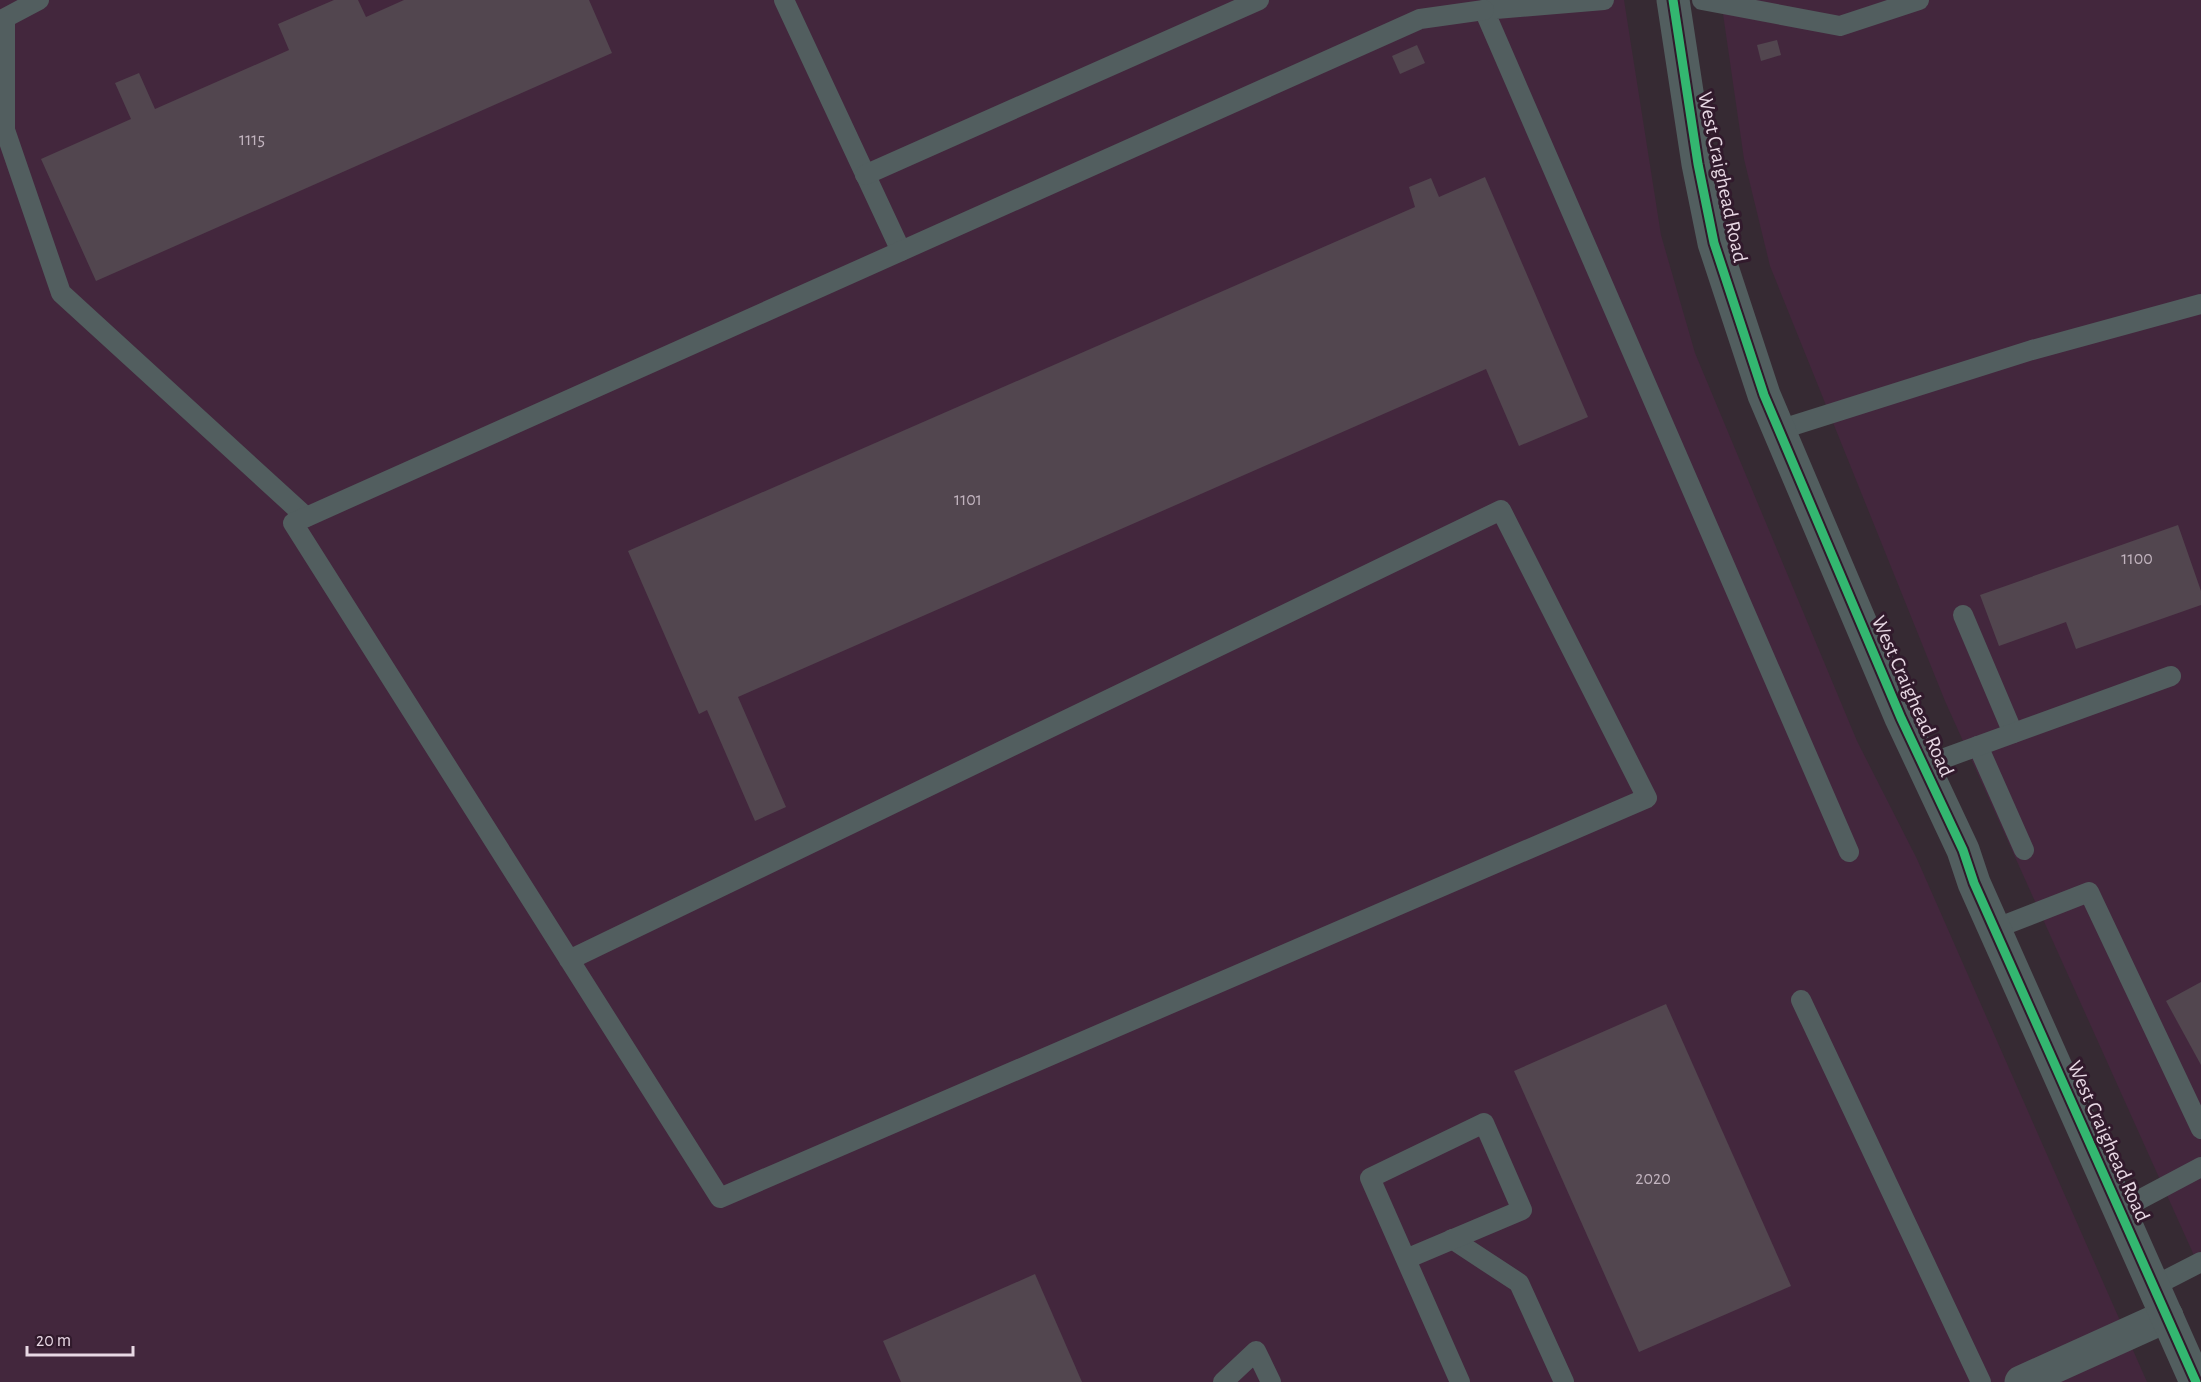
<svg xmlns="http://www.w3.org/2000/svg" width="2201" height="1382" font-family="'Alegreya Sans',sans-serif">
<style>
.built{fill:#43273d}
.building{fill:#52464f}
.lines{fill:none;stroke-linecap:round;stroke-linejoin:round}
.service{stroke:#525e5f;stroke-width:20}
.minor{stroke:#525e5f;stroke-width:33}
.tertiary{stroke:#525e5f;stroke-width:33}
.cycleway-casing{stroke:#311a2c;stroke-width:13}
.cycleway{stroke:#33b770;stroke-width:9}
.labels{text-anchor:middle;stroke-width:6;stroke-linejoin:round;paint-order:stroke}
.number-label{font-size:18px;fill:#c2b4bf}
.street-label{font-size:21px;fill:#e8d8e4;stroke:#311a2c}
</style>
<rect width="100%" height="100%" fill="#362a33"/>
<!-- built -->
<g class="built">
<path d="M 0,0 L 1624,0 L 1661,235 L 1695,353 L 1857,741 L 1917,859 L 2147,1382 L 0,1382 Z"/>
<path d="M 1721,0 L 2201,0 L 2201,1271 L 1945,701 L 1770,266 L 1744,159 Z"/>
</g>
<!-- building -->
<g class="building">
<path d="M 334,0 L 358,0 L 366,17 L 404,0 L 589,0 L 612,53 L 96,281 L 41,159 L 131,119 L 115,83 L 139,73 L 155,109 L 289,50 L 278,24 Z"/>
<path d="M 1777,40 L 1781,55 L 1761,61 L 1757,45 Z"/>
<path d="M 1417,45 L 1425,63 L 1400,74 L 1392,56 Z"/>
<path d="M 1485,177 L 1588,417 L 1519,446 L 1486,369 L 738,697 L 786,807 L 755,821 L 707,710 L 699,714 L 628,551 L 1415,207 L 1409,187 L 1431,178 L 1439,197 Z"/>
<path d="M 2178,525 L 2201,591 L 2201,605 L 2076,649 L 2066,622 L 1999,646 L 1980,595 Z"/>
<path d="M 2201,982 L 2201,1065 L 2166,1001 Z"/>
<path d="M 1666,1004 L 1791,1286 L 1639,1352 L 1514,1071 Z"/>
<path d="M 1035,1274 L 1082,1382 L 901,1382 L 883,1341 Z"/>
</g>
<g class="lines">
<!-- service -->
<g class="service">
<path d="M 39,0 L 5,18 L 5,130 L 61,293 L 306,517"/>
<path d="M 784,0 L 901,251"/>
<path d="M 1604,0 L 1484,10 L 1849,852"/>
<path d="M 1702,0 L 1840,26 L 1919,0"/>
<path d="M 865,175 L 1259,0"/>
<path d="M 1779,430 L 2032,350 L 2201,304"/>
<path d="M 1963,615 L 2013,733"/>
<path d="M 1978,746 L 2024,850"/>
<path d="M 1923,766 L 2171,676"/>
<path d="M 1994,929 L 2089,892 L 2201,1129"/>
<path d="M 569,960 L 1501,510 L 1647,798 L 720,1198 L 293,523 L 1420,19 L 1484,10"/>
<path d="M 1801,1000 L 1981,1382"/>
<path d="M 2120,1210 L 2201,1167"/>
<path d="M 1452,1239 L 1519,1283 L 1564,1382"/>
<path d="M 1406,1259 L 1522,1210 L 1484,1123 L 1370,1178 L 1460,1382"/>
<path d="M 2154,1286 L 2201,1262"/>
<path d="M 1223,1382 L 1256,1351 L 1271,1382"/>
</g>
<!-- minor -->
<path class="minor" d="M 2021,1382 L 2167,1316"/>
<!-- tertiary -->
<path class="tertiary" d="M 1673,0 L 1698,164 L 1714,243 L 1764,395 L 1901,718 L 1963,850 L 1974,883 L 2196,1382"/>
<defs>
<path id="cycleway" d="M 1673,0 L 1698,164 L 1714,243 L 1764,395 L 1901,718 L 1963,850 L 1974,883 L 2196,1382"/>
</defs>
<!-- cycleway casing -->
<use href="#cycleway" class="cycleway-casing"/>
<!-- cycleway -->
<use href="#cycleway" class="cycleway"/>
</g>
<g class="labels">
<!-- number labels -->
<g class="number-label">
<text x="252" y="145">1115</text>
<text x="968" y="505">1101</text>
<text x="2137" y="564">1100</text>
<text x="1653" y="1184">2020</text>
</g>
<!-- street labels -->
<g class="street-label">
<text transform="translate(1723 177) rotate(78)" y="7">West Craighead Road</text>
<text transform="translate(1913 696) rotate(66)" y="7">West Craighead Road</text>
<text transform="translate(2109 1141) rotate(66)" y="7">West Craighead Road</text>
</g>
</g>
<!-- scale -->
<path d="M27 1346v9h106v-9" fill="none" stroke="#e8d8e4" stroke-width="3"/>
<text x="36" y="1346" font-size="18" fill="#e8d8e4" stroke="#311a2c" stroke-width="4.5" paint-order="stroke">20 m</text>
</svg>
